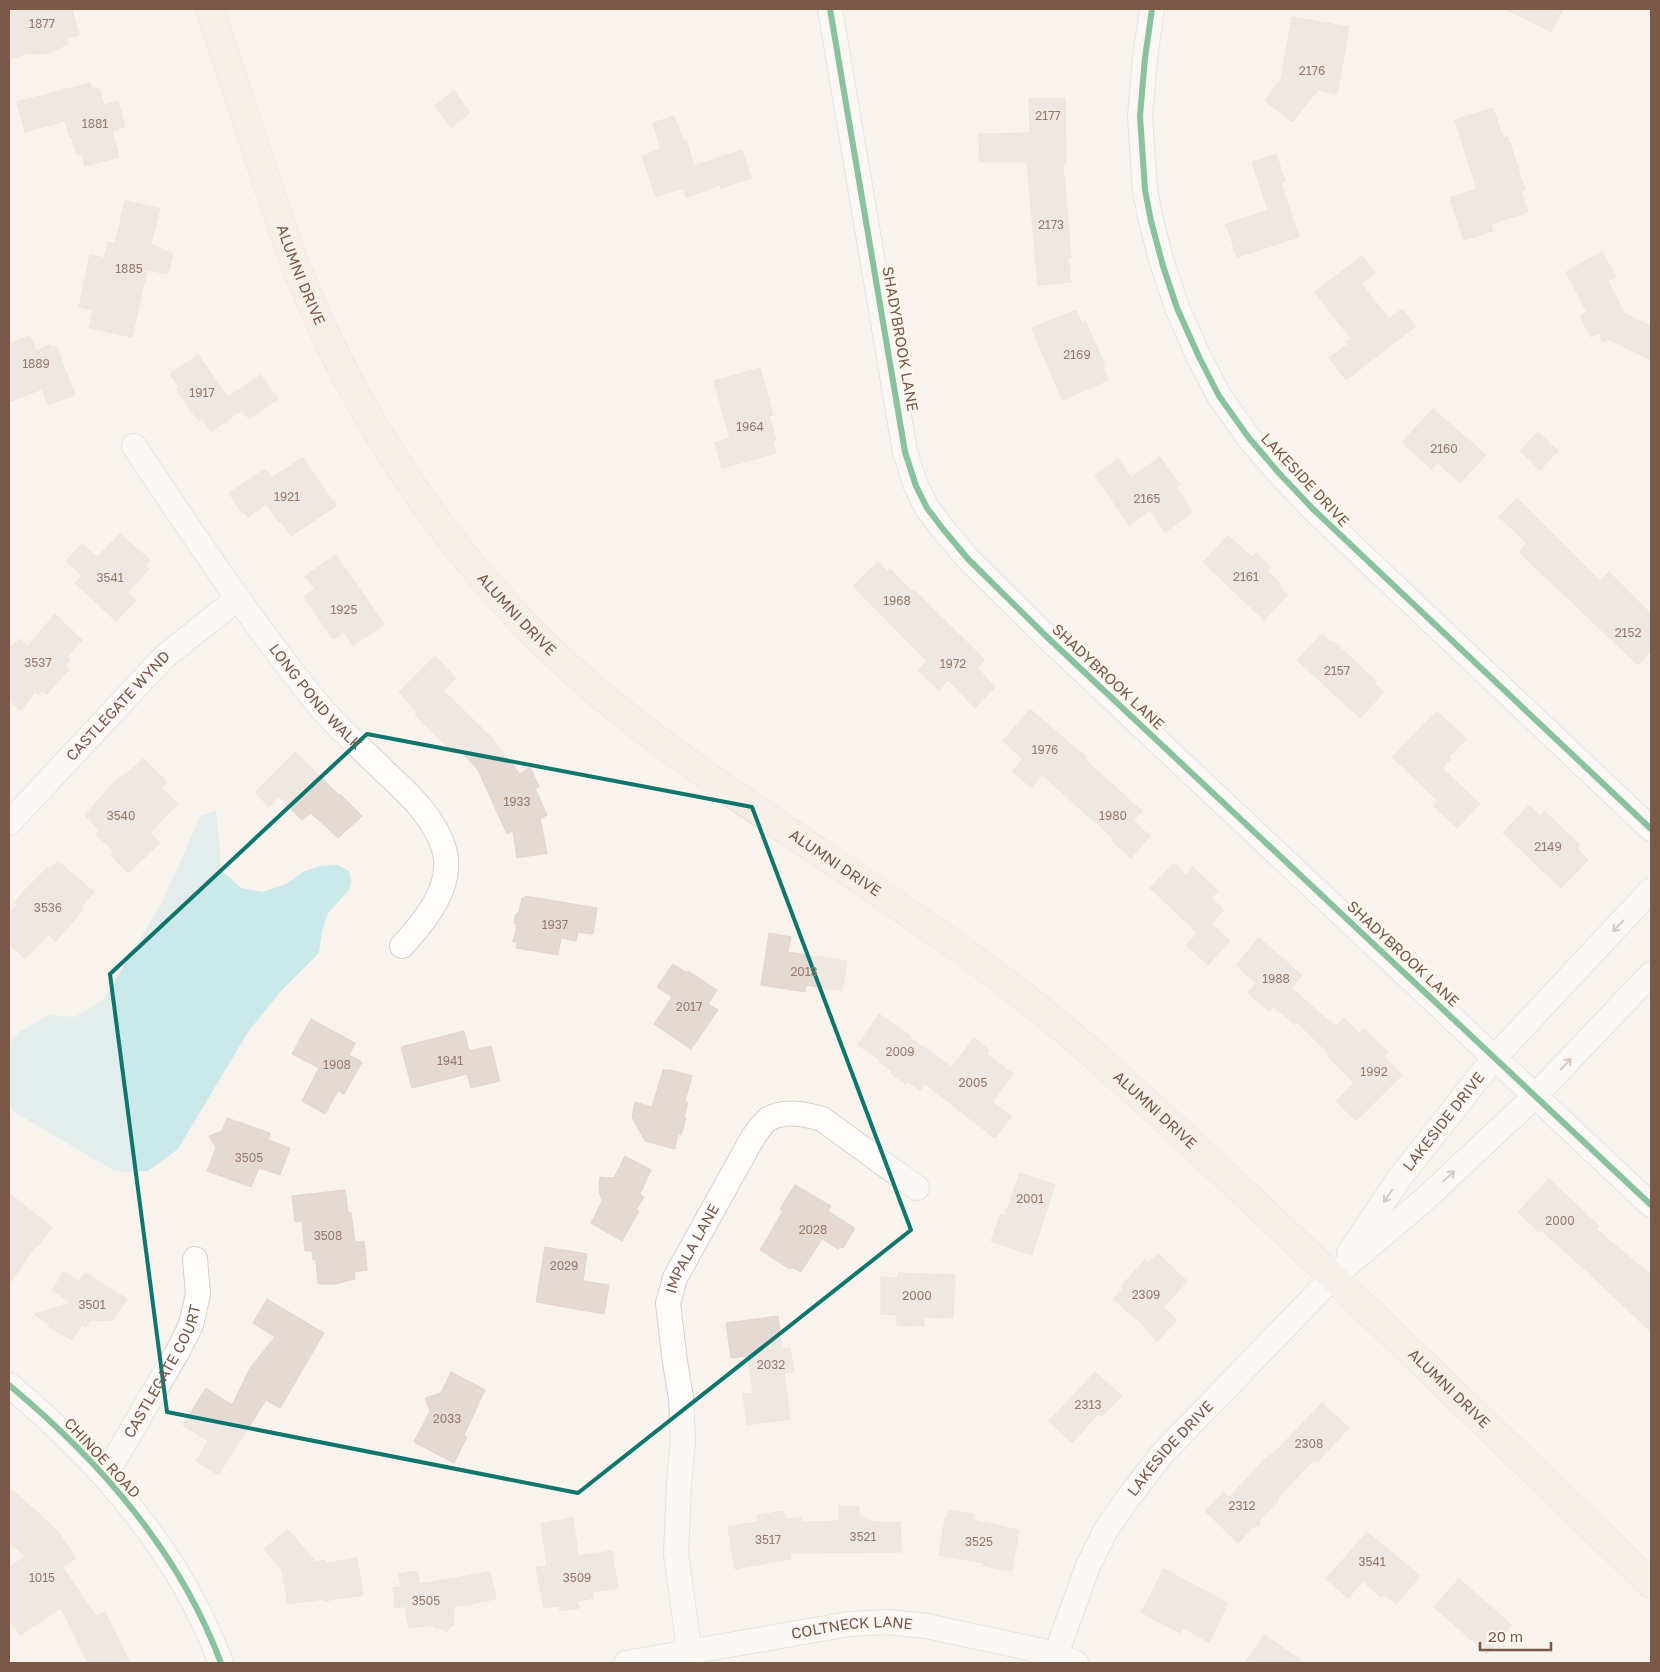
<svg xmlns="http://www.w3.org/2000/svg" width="1660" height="1672" font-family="'Golos Text',sans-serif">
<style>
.water{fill:#cbe8ea}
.building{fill:#e5dad3;stroke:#e1d5cd}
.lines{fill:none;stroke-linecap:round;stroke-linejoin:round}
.minor-casing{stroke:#d7d0ca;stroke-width:26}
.major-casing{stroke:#dad0c9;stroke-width:29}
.minor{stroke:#fefdfc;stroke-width:24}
.major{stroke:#f3ede5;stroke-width:28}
.cycleway-casing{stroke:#fff8ee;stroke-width:9}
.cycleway{stroke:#00873e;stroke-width:6}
.oneway{stroke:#af9a90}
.marked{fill:none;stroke:#0f766e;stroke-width:4;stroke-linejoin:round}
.labels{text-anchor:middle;stroke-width:4;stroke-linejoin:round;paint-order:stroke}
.number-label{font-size:12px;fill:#967a6d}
.street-label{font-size:15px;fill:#7a5848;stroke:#fff8ee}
</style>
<rect width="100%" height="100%" fill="#f8f3ec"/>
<!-- water -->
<path class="water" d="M 216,811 L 220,850 L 220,869 L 241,888 L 263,892 L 286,884 L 303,872 L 320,866 L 338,865 L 349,871 L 351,881 L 349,890 L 328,913 L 322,931 L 319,953 L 280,992 L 248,1032 L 178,1149 L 148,1171 L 127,1172 L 113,1170 L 9,1109 L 9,1044 L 18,1033 L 48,1015 L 75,1017 L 103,1000 L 162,903 L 201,815 Z"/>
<!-- building -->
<g class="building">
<path d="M 9,9 L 72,9 L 79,35 L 67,38 L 68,44 L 48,53 L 26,54 L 9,59 Z"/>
<path d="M 1506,9 L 1563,9 L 1551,32 Z"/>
<path d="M 1292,17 L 1349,27 L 1337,94 L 1318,90 L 1292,122 L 1265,101 L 1281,79 Z"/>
<path d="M 90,83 L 92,90 L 99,88 L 104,105 L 118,101 L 125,127 L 112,131 L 119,157 L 85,166 L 82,154 L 77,155 L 72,138 L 70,138 L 65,121 L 25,132 L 17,102 Z"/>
<path d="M 454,91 L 470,113 L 451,127 L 435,106 Z"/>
<path d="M 1029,98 L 1065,98 L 1066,164 L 1063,164 L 1071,257 L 1068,258 L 1071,282 L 1038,285 L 1027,162 L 980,162 L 979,134 L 1030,133 Z"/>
<path d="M 1493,108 L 1503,138 L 1508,137 L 1525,190 L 1521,191 L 1528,212 L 1491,224 L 1493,231 L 1464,240 L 1450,198 L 1477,189 L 1455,120 Z"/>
<path d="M 674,116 L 683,141 L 686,140 L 694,166 L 742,150 L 751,178 L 721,188 L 720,185 L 686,197 L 683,188 L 656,197 L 642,156 L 661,149 L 653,123 Z"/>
<path d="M 1276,154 L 1285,181 L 1281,183 L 1299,237 L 1237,257 L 1226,224 L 1268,210 L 1252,162 Z"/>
<path d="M 125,201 L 160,208 L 151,244 L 173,254 L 168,274 L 147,270 L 132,337 L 89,328 L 93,310 L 79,307 L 90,255 L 104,258 L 108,242 L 115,244 Z"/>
<path d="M 1602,252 L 1616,277 L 1608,281 L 1625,314 L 1651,326 L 1651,360 L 1608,339 L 1603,342 L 1599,333 L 1591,337 L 1580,316 L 1587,312 L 1566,272 Z"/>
<path d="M 1362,256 L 1375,273 L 1361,283 L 1389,319 L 1402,309 L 1416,326 L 1346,380 L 1329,358 L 1348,344 L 1346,342 L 1351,339 L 1315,292 Z"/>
<path d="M 1076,310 L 1082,324 L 1086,322 L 1105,366 L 1103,367 L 1108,380 L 1062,400 L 1032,328 Z"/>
<path d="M 30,336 L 36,351 L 50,345 L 52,348 L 56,346 L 75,395 L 48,405 L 42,389 L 9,402 L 9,344 Z"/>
<path d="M 198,355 L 228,397 L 261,375 L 278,399 L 249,419 L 242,410 L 211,432 L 202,418 L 199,421 L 191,411 L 176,389 L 179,387 L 170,374 Z"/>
<path d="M 760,368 L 773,415 L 769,416 L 776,440 L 773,441 L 776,453 L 722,468 L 715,443 L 730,438 L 714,381 Z"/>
<path d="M 1433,409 L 1486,455 L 1460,483 L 1438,463 L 1431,469 L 1402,442 Z"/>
<path d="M 1538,432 L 1558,451 L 1540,470 L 1520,451 Z"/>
<path d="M 1160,457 L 1180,485 L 1176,488 L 1193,512 L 1165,532 L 1150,510 L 1129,525 L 1095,475 L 1118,459 L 1131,478 Z"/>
<path d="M 303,458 L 336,506 L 291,536 L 281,521 L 279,522 L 266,504 L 248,517 L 243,511 L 242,513 L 229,493 L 265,469 L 272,477 Z"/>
<path d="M 1517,498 L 1600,581 L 1609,572 L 1651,614 L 1651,651 L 1638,665 L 1519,552 L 1527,543 L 1499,517 Z"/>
<path d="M 120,534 L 150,560 L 145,566 L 149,569 L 127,593 L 136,600 L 116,621 L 75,583 L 82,576 L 66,561 L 82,544 L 97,557 Z"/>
<path d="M 1228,536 L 1252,557 L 1256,553 L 1271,568 L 1267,571 L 1281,584 L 1279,586 L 1288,595 L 1264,620 L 1203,562 Z"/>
<path d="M 336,555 L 384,624 L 353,646 L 344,632 L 333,639 L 304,597 L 315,589 L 305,576 Z"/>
<path d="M 878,562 L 888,572 L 890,569 L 912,591 L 913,589 L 985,660 L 977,668 L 995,687 L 975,708 L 948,680 L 939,690 L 918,670 L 927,661 L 853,586 Z"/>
<path d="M 55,614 L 82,640 L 67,657 L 70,660 L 65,666 L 69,669 L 47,694 L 42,690 L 38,695 L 35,692 L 21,710 L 9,700 L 9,649 L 19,639 L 28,646 Z"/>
<path d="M 1322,634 L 1332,643 L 1333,641 L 1376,681 L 1374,683 L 1384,692 L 1360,718 L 1297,660 Z"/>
<path d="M 435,656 L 456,678 L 444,691 L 491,737 L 520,774 L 530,767 L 539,787 L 535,788 L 547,815 L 540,819 L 547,853 L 517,858 L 513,831 L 507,834 L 478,770 L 459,749 L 454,753 L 415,715 L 417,712 L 399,692 Z"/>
<path d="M 1030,709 L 1087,758 L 1085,760 L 1142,811 L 1133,821 L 1150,836 L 1131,858 L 1111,840 L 1113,838 L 1042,775 L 1032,788 L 1012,771 L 1023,759 L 1003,741 Z"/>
<path d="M 1437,711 L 1466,739 L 1449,757 L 1451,759 L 1442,768 L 1480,804 L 1457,828 L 1434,806 L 1438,801 L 1392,757 Z"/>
<path d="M 295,752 L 339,795 L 340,794 L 362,816 L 338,838 L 311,813 L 302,820 L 279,797 L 269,807 L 255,792 Z"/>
<path d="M 143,759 L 167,782 L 161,788 L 178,803 L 150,833 L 160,843 L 128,873 L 111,855 L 114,851 L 95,834 L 99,830 L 85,815 L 118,778 L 121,778 Z"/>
<path d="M 1529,805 L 1540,816 L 1544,811 L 1580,845 L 1577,849 L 1588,860 L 1561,888 L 1503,833 Z"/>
<path d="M 58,861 L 94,892 L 81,907 L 83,910 L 56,941 L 48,935 L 25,959 L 9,944 L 9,915 L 17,905 L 14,903 L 24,891 L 48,867 L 50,869 Z"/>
<path d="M 1174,863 L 1186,875 L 1193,867 L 1218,891 L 1211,898 L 1224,910 L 1211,924 L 1230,941 L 1208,965 L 1186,945 L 1198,933 L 1150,888 Z"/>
<path d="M 525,896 L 597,908 L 593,934 L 578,932 L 576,941 L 561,938 L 558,955 L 516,948 L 517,942 L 513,942 L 517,926 L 514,923 L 516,914 L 519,912 L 522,898 L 524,898 Z"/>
<path d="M 769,933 L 791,937 L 788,952 L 847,961 L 842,991 L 806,985 L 805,992 L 761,985 Z"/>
<path d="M 1259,938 L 1302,975 L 1291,988 L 1335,1026 L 1344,1018 L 1359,1033 L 1364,1029 L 1388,1052 L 1384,1057 L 1402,1075 L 1356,1121 L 1336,1101 L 1354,1083 L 1327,1056 L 1329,1054 L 1297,1022 L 1295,1025 L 1273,1006 L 1269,1011 L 1248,993 L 1256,983 L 1236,965 Z"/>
<path d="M 673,964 L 687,973 L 688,971 L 717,990 L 708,1004 L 718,1010 L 691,1049 L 654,1024 L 672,997 L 657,987 Z"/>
<path d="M 879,1014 L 911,1036 L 910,1038 L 952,1067 L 974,1038 L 989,1050 L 986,1054 L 1013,1074 L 992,1102 L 1012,1116 L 995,1138 L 925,1084 L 920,1090 L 907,1081 L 906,1084 L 890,1073 L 892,1071 L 879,1062 L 880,1060 L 858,1045 Z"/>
<path d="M 311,1019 L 355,1043 L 349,1055 L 362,1062 L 344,1094 L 338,1091 L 325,1114 L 302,1101 L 319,1068 L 292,1054 Z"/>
<path d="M 464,1031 L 469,1051 L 491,1046 L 500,1081 L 471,1088 L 467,1074 L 412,1088 L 401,1047 Z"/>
<path d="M 663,1070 L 671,1070 L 692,1076 L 685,1101 L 688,1102 L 684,1117 L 686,1118 L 681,1135 L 678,1134 L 675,1149 L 645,1141 L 632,1117 L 635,1102 L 652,1107 Z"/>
<path d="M 227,1118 L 270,1133 L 268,1140 L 290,1148 L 280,1175 L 259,1168 L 251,1187 L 207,1171 L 216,1148 L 209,1136 L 222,1131 Z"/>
<path d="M 625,1156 L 651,1170 L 640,1194 L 644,1197 L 636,1210 L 639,1211 L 622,1241 L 591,1223 L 602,1201 L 599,1190 L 600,1177 L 614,1178 Z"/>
<path d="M 1020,1173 L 1055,1185 L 1032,1255 L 991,1241 L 1001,1214 L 1005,1216 Z"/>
<path d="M 1549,1179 L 1599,1226 L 1596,1229 L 1651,1275 L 1651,1332 L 1579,1264 L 1541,1230 L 1539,1232 L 1518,1212 Z"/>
<path d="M 795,1185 L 831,1206 L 828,1211 L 855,1228 L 843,1248 L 840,1247 L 838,1249 L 822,1239 L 801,1272 L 792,1267 L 790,1269 L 760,1250 L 783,1211 L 780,1209 Z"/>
<path d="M 345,1190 L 348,1212 L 351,1213 L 355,1242 L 364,1241 L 367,1270 L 354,1272 L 355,1279 L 336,1284 L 318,1284 L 316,1260 L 313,1260 L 312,1251 L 305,1251 L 302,1221 L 295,1222 L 292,1196 Z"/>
<path d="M 9,1193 L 52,1227 L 37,1247 L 35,1247 L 9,1284 Z"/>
<path d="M 545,1247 L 587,1254 L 583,1281 L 609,1285 L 604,1314 L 536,1302 Z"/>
<path d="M 1158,1254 L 1187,1281 L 1164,1307 L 1177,1320 L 1157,1341 L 1140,1322 L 1113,1299 L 1123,1289 L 1121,1286 L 1145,1260 L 1148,1263 Z"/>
<path d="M 64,1272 L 79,1281 L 85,1273 L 127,1299 L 113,1320 L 90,1321 L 86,1327 L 82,1325 L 72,1340 L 49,1327 L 50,1325 L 34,1314 L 71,1303 L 52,1290 Z"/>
<path d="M 898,1273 L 955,1275 L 953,1318 L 924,1317 L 924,1326 L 897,1325 L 897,1315 L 881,1314 L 881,1277 L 898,1278 Z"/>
<path d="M 267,1299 L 324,1333 L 280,1408 L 266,1400 L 218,1475 L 196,1461 L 208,1441 L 183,1425 L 206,1388 L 232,1405 L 250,1368 L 275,1337 L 253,1323 Z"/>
<path d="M 778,1316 L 782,1349 L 790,1348 L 794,1372 L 784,1373 L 790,1419 L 747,1425 L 743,1394 L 753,1393 L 748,1356 L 731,1358 L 726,1323 Z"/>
<path d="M 451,1372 L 485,1390 L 464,1435 L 467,1437 L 454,1463 L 414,1442 L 430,1411 L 425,1398 L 441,1393 Z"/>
<path d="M 1095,1372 L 1122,1396 L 1101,1417 L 1098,1414 L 1072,1443 L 1049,1421 Z"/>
<path d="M 1322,1403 L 1349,1428 L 1318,1461 L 1315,1459 L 1277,1498 L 1279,1500 L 1260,1520 L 1259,1526 L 1253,1527 L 1238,1543 L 1205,1511 L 1224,1492 L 1229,1497 L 1266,1458 L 1273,1454 Z"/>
<path d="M 9,1487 L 57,1530 L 76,1558 L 62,1566 L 96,1616 L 105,1612 L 130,1663 L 88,1663 L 61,1608 L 20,1635 L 9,1619 L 9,1568 L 25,1556 L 9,1542 Z"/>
<path d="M 839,1506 L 859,1506 L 859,1515 L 874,1522 L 900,1522 L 901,1552 L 790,1553 L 791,1559 L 735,1569 L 728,1527 L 758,1522 L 757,1516 L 783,1511 L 785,1520 L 801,1517 L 802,1522 L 840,1521 Z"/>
<path d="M 949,1510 L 973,1514 L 972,1520 L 1019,1530 L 1012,1571 L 983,1566 L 984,1563 L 939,1555 L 945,1519 L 947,1520 Z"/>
<path d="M 573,1517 L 578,1556 L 612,1551 L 618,1588 L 592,1592 L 593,1598 L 577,1601 L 579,1608 L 560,1611 L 559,1606 L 544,1608 L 536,1567 L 547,1566 L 541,1524 Z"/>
<path d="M 288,1530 L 316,1562 L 325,1560 L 326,1563 L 357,1558 L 363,1595 L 324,1601 L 323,1599 L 288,1604 L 282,1570 L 264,1549 Z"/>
<path d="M 1367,1532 L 1420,1576 L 1396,1604 L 1384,1595 L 1380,1597 L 1363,1581 L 1348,1598 L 1326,1579 Z"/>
<path d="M 1164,1569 L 1228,1603 L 1209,1642 L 1183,1628 L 1180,1633 L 1141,1612 Z"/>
<path d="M 417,1571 L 420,1584 L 490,1572 L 496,1599 L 453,1607 L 454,1625 L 450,1626 L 447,1632 L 439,1628 L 434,1628 L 433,1625 L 409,1628 L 405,1606 L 395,1608 L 393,1588 L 401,1587 L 399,1574 Z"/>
<path d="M 1459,1579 L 1512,1625 L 1487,1654 L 1434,1607 Z"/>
<path d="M 1264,1635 L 1305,1663 L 1245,1663 Z"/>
</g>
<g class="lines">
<defs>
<g id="minor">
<path d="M 830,9 L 905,452 L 916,486 L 927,508 L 943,529 L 968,559 L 1047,637 L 1651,1205"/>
<path d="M 1152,9 L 1145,58 L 1140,116 L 1145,190 L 1151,221 L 1163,266 L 1177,308 L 1199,357 L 1219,396 L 1249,438 L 1278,472 L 1313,509 L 1651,829"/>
<path id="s1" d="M 134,446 C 190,530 246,614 309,693 C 331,722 359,746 385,772 C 409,794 434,817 444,849 C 455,885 425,921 402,946"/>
<path id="s2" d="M 9,823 L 164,657 L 237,599"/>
<path id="s3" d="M 1349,1253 L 1401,1176 L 1495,1057 L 1651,890"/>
<path d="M 9,1385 C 100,1461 179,1551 221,1663"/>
<path id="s4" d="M 105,1476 L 179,1349 L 191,1325 L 198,1294 L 195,1259"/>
<path id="s5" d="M 1056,1654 L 1088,1566 L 1106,1530 L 1128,1498 L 1162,1454 L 1333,1277 L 1424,1200 L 1536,1095 L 1651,974"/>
<path id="s6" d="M 626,1663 L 849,1624 L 888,1622 L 926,1626 L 1056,1654 L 1076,1663"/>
<path id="s7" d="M 691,1663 L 676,1554 L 679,1483 L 683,1441 L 681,1398 L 675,1362 L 668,1303 L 675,1278 L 752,1139 C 756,1133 762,1124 767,1120 C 783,1109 806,1114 822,1119 L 917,1188"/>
</g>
<g id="major">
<path id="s8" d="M 210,9 C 229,68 249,127 268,186 C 278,213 286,242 297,269 C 367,445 482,605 633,721 C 769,826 920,911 1053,1020 C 1073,1036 1092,1053 1111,1070 C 1160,1114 1208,1159 1256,1204 C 1389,1330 1520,1457 1651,1584"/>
</g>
</defs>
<!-- minor casing -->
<use href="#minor" class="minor-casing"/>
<!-- major casing -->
<use href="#major" class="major-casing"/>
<!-- minor -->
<use href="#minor" class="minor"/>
<!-- major -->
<use href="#major" class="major"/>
<defs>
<g id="cycleway">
<path d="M 830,9 L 905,452 L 916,486 L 927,508 L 943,529 L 968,559 L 1047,637 L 1651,1205"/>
<path d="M 1152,9 L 1145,58 L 1140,116 L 1145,190 L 1151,221 L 1163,266 L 1177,308 L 1199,357 L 1219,396 L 1249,438 L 1278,472 L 1313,509 L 1651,829"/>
<path d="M 9,1385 C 100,1461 179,1551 221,1663"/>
</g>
</defs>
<!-- cycleway casing -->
<use href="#cycleway" class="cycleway-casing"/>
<!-- cycleway -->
<use href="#cycleway" class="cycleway"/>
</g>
<!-- one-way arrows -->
<defs><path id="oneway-shaft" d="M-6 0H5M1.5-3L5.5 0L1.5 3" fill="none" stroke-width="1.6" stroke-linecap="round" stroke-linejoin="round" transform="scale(1.25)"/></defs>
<g class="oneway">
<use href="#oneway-shaft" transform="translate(1618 926) rotate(133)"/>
<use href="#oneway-shaft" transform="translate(1566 1064) rotate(-47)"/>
<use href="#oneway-shaft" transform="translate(1449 1176) rotate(-43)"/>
<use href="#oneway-shaft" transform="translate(1388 1196) rotate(124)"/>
</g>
<!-- marked area -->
<path d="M0 0H1660V1672H0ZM 367,734 L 752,807 L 911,1230 L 578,1493 L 167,1412 L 110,974 Z" fill="#f8f3ec" fill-opacity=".55" fill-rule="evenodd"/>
<path class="marked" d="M 367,734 L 752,807 L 911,1230 L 578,1493 L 167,1412 L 110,974 Z"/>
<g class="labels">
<!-- number labels -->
<g class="number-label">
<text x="42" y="28">1877</text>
<text x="1312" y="75">2176</text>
<text x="1048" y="120">2177</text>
<text x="95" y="128">1881</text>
<text x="1051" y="229">2173</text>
<text x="129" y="273">1885</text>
<text x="1077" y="359">2169</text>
<text x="36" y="368">1889</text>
<text x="202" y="397">1917</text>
<text x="750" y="431">1964</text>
<text x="1444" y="453">2160</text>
<text x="287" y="501">1921</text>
<text x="1147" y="503">2165</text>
<text x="1246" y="581">2161</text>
<text x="110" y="582">3541</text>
<text x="897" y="605">1968</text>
<text x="344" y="614">1925</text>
<text x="1628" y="637">2152</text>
<text x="38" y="667">3537</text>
<text x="953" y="668">1972</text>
<text x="1337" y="675">2157</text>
<text x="1045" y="754">1976</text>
<text x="517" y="806">1933</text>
<text x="121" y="820">3540</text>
<text x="1113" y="820">1980</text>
<text x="1548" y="851">2149</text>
<text x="48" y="912">3536</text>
<text x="555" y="929">1937</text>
<text x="804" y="976">2013</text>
<text x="1276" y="983">1988</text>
<text x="689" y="1011">2017</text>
<text x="900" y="1056">2009</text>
<text x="450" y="1065">1941</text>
<text x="337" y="1069">1908</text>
<text x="1374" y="1076">1992</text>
<text x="973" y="1087">2005</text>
<text x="249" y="1162">3505</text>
<text x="1030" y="1203">2001</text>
<text x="1560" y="1225">2000</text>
<text x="813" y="1234">2028</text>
<text x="328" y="1240">3508</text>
<text x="564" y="1270">2029</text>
<text x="1146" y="1299">2309</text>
<text x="917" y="1300">2000</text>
<text x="92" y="1309">3501</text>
<text x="771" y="1369">2032</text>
<text x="1088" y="1409">2313</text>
<text x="447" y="1423">2033</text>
<text x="1309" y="1448">2308</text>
<text x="1242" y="1510">2312</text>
<text x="863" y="1541">3521</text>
<text x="768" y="1544">3517</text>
<text x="979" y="1546">3525</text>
<text x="1372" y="1566">3541</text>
<text x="42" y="1582">1015</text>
<text x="577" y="1582">3509</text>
<text x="426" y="1605">3505</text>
</g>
<!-- street labels -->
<g class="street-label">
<text dy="5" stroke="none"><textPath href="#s8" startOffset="281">ALUMNI DRIVE</textPath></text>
<text transform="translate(900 339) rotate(80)" y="5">SHADYBROOK LANE</text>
<text transform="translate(1305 480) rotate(47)" y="5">LAKESIDE DRIVE</text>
<text dy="5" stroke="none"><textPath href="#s8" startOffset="686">ALUMNI DRIVE</textPath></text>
<text transform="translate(1108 677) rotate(43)" y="5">SHADYBROOK LANE</text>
<text dy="5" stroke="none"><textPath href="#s1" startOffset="310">LONG POND WALK</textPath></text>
<text dy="5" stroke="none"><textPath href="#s2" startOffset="160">CASTLEGATE WYND</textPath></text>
<text dy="5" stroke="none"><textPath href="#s8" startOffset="1091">ALUMNI DRIVE</textPath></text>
<text transform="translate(1403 954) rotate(43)" y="5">SHADYBROOK LANE</text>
<text dy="5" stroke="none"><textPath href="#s8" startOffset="1496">ALUMNI DRIVE</textPath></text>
<text dy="5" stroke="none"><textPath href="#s3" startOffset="162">LAKESIDE DRIVE</textPath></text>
<text dy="5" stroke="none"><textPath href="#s7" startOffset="422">IMPALA LANE</textPath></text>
<text dy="5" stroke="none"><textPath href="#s4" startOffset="120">CASTLEGATE COURT</textPath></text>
<text dy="5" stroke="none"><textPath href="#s8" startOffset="1901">ALUMNI DRIVE</textPath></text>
<text dy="5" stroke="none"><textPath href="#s5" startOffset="238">LAKESIDE DRIVE</textPath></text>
<text transform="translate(102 1458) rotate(47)" y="5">CHINOE ROAD</text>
<text dy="5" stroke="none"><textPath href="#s6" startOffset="229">COLTNECK LANE</textPath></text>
</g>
</g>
<!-- border -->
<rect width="1660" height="1672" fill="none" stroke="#7a5848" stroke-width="20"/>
<!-- scale -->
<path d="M1480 1642v8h71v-8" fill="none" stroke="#7a5848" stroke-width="2.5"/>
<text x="1488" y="1642" font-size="15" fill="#7a5848" stroke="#fff8ee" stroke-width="4" paint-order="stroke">20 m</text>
</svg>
